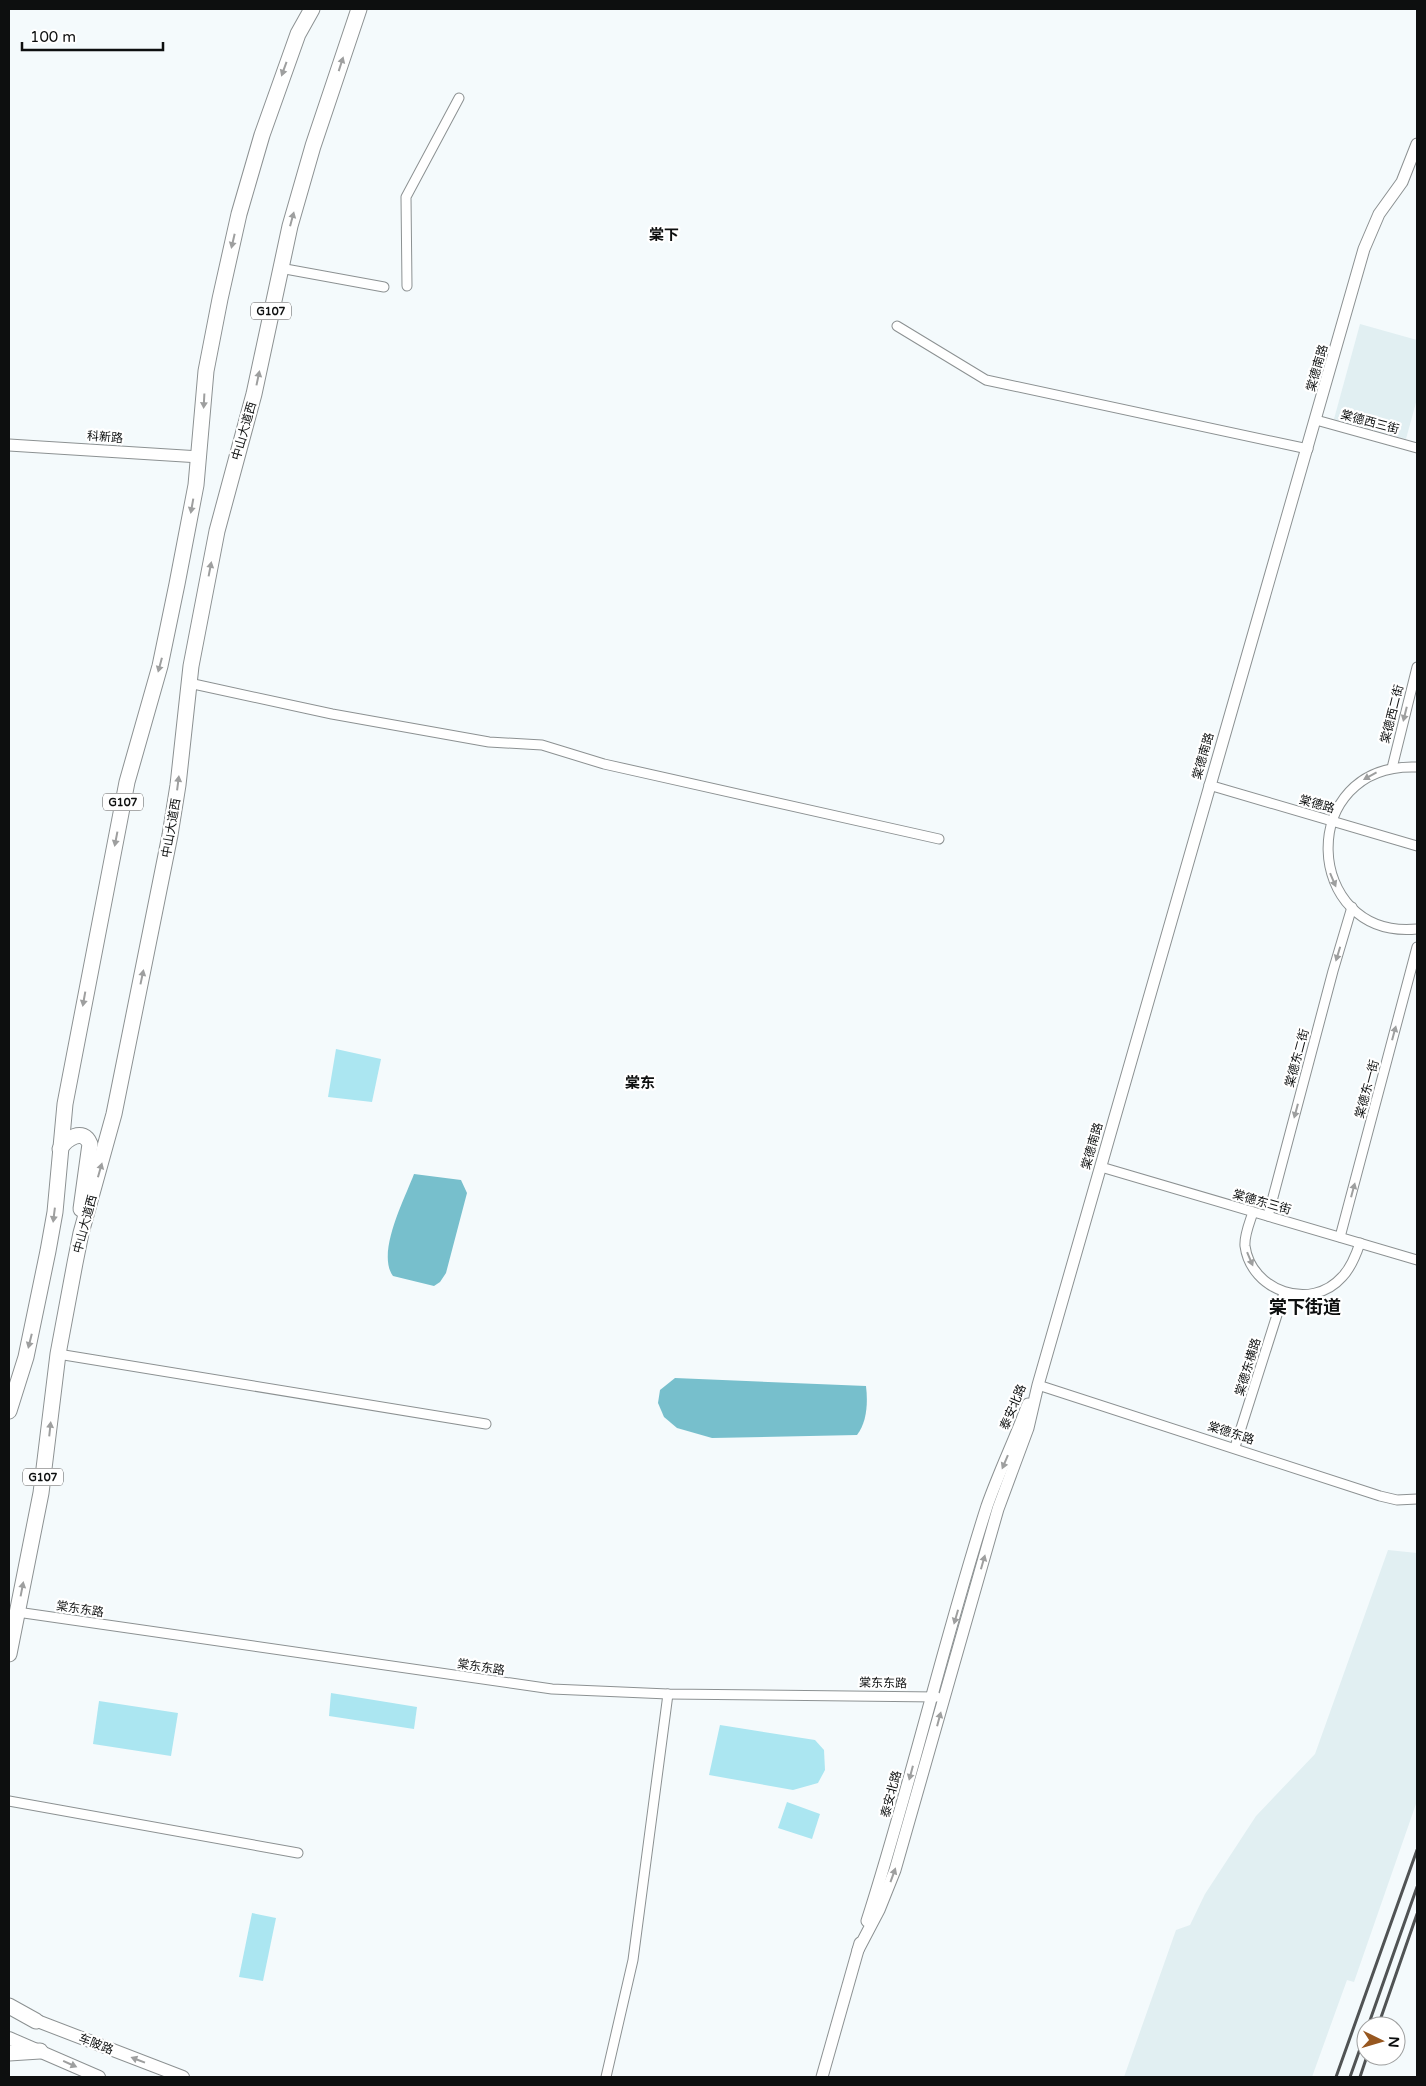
<svg xmlns="http://www.w3.org/2000/svg" width="1426" height="2086" font-family="'Varela Round','Noto Sans SC',sans-serif">
<style>
.built{fill:#e1eff2}
.green{fill:#abe6f1}
.water{fill:#77bfcc}
.lines{fill:none;stroke-linecap:round;stroke-linejoin:round}
.minor-casing{stroke:#8c9192;stroke-width:11}
.tertiary-casing{stroke:#8c9192;stroke-width:13}
.secondary-casing{stroke:#8c9192;stroke-width:14}
.trunk-casing{stroke:#8c9192;stroke-width:17}
.minor{stroke:#fff;stroke-width:9}
.tertiary{stroke:#fff;stroke-width:11}
.secondary{stroke:#fff;stroke-width:12}
.trunk{stroke:#fff;stroke-width:15}
.rail{stroke:#505354;stroke-width:3}
.oneway{fill:#9e9f9f}
.labels{text-anchor:middle;stroke-width:4.5;stroke-linejoin:round;paint-order:stroke}
.shield{fill:#fff;stroke:#565757;stroke-width:1}
.shield-label{font-size:11px;font-weight:bold;fill:#0d0f0f}
.street-label{font-size:12px;fill:#0d0f0f;stroke:#fff}
.quarter-label{font-size:15px;font-weight:bold;fill:#0d0f0f;stroke:#fff}
.district-label{font-size:18px;font-weight:bold;fill:#0d0f0f;stroke:#fff}
</style>
<rect width="100%" height="100%" fill="#f4fafc"/>
<!-- built -->
<g class="built">
<path d="M 1360,324 L 1417,340 L 1417,399 L 1406,439 L 1334,419 Z"/>
<path d="M 1388,1550 L 1417,1553 L 1417,1801 L 1354,1982 L 1347,1980 L 1312,2077 L 1124,2077 L 1176,1930 L 1190,1925 L 1205,1894 L 1256,1816 L 1315,1754 Z"/>
</g>
<!-- green -->
<g class="green">
<path d="M 336,1049 L 381,1059 L 372,1102 L 328,1097 Z"/>
<path d="M 331,1693 L 417,1707 L 414,1729 L 329,1716 Z"/>
<path d="M 99,1701 L 178,1713 L 171,1756 L 93,1744 Z"/>
<path d="M 720,1725 L 815,1740 L 824,1750 L 825,1770 L 818,1783 L 793,1790 L 709,1775 Z"/>
<path d="M 787,1802 L 820,1814 L 812,1839 L 778,1828 Z"/>
<path d="M 252,1913 L 276,1918 L 263,1981 L 239,1977 Z"/>
</g>
<!-- water -->
<g class="water">
<path d="M 414,1174 L 461,1180 L 467,1193 L 446,1273 L 440,1282 L 434,1286 L 393,1276 C 376,1253 405,1198 414,1174 Z"/>
<path d="M 675,1378 L 866,1386 C 868,1403 867,1422 857,1435 L 712,1438 L 677,1428 L 664,1417 L 658,1403 L 660,1390 Z"/>
</g>
<g class="lines">
<defs>
<g id="minor">
<path d="M 280,268 L 384,287"/>
<path d="M 407,286 L 406,197 L 459,98"/>
<path d="M 897,326 L 986,380 L 1308,449"/>
<path d="M 1316,420 L 1417,448"/>
<path d="M 189,683 L 332,714 L 489,742 L 542,745 L 604,764 L 939,839"/>
<path d="M 1417,767 C 1295,762 1302,940 1417,929"/>
<path d="M 1392,768 L 1417,667"/>
<path d="M 1209,785 L 1417,846"/>
<path d="M 1101,1167 L 1417,1260"/>
<path d="M 1253,1212 C 1250,1222 1244,1235 1245,1246 C 1251,1291 1311,1312 1342,1277 C 1351,1268 1356,1255 1360,1243"/>
<path d="M 1268,1216 L 1333,971 L 1352,907"/>
<path d="M 1340,1237 L 1417,947"/>
<path d="M 58,1354 L 486,1424"/>
<path d="M 1038,1385 L 1380,1496 L 1397,1500 L 1417,1499"/>
<path d="M 1235,1447 L 1284,1293"/>
<path d="M 17,1612 L 552,1689 L 668,1694 L 937,1697"/>
<path d="M 9,1801 L 298,1853"/>
<path d="M 606,2077 L 633,1960 L 668,1694"/>
</g>
<g id="tertiary">
<path d="M 9,445 L 200,457"/>
<path d="M 867,1921 C 911,1784 943,1643 987,1506 C 999,1472 1015,1439 1028,1404"/>
<path d="M 858,1950 L 879,1910 L 895,1870 L 998,1509 L 1028,1428 L 1038,1385 L 1364,249 L 1379,214 L 1402,182 L 1417,144"/>
<path d="M 822,2077 L 860,1943"/>
</g>
<g id="secondary">
<path d="M 27,2017 L 183,2077"/>
<path d="M 9,2038 L 99,2077"/>
</g>
<g id="trunk">
<path d="M 60,1149 C 66,1139 83,1127 90,1144 L 81,1209"/>
<path d="M 9,1411 L 26,1357 L 48,1251 L 55,1212 L 65,1104 L 127,782 L 160,666 L 177,584 L 196,485 L 206,371 L 220,299 L 239,214 L 262,135 L 298,34 L 312,9"/>
<path d="M 9,1654 L 41,1493 L 58,1354 L 75,1263 L 81,1233 L 114,1114 L 170,835 L 178,785 L 191,666 L 217,531 L 254,394 L 290,226 L 313,146 L 359,9"/>
<path d="M 9,2006 L 36,2021"/>
<path d="M 9,2053 L 40,2051"/>
</g>
</defs>
<!-- minor casing -->
<use href="#minor" class="minor-casing"/>
<!-- tertiary casing -->
<use href="#tertiary" class="tertiary-casing"/>
<!-- secondary casing -->
<use href="#secondary" class="secondary-casing"/>
<!-- trunk casing -->
<use href="#trunk" class="trunk-casing"/>
<!-- minor -->
<use href="#minor" class="minor"/>
<!-- tertiary -->
<use href="#tertiary" class="tertiary"/>
<!-- secondary -->
<use href="#secondary" class="secondary"/>
<!-- trunk -->
<use href="#trunk" class="trunk"/>
<!-- rail -->
<g class="rail">
<path d="M 1368,2026 L 1417,1887"/>
<path d="M 1378,2026 L 1417,1914"/>
<path d="M 1336,2077 L 1417,1850"/>
<path d="M 1350,2077 L 1366,2032"/>
<path d="M 1360,2077 L 1367,2056"/>
</g>
</g>
<!-- one-way arrows -->
<defs><path id="oneway-solid" d="M-6-.8H1V-3.2L6.5 0L1 3.2V.8H-6Z" transform="scale(1.25)"/></defs>
<g class="oneway">
<use href="#oneway-solid" transform="translate(341 64) rotate(-72)"/>
<use href="#oneway-solid" transform="translate(284 69) rotate(110)"/>
<use href="#oneway-solid" transform="translate(292 219) rotate(-75)"/>
<use href="#oneway-solid" transform="translate(233 241) rotate(103)"/>
<use href="#oneway-solid" transform="translate(258 378) rotate(-78)"/>
<use href="#oneway-solid" transform="translate(204 401) rotate(93)"/>
<use href="#oneway-solid" transform="translate(192 506) rotate(100)"/>
<use href="#oneway-solid" transform="translate(210 569) rotate(-79)"/>
<use href="#oneway-solid" transform="translate(160 665) rotate(105)"/>
<use href="#oneway-solid" transform="translate(1405 714) rotate(104)"/>
<use href="#oneway-solid" transform="translate(1370 776) rotate(151)"/>
<use href="#oneway-solid" transform="translate(178 783) rotate(-83)"/>
<use href="#oneway-solid" transform="translate(116 839) rotate(101)"/>
<use href="#oneway-solid" transform="translate(1333 880) rotate(67)"/>
<use href="#oneway-solid" transform="translate(1338 954) rotate(107)"/>
<use href="#oneway-solid" transform="translate(142 977) rotate(-78)"/>
<use href="#oneway-solid" transform="translate(84 999) rotate(100)"/>
<use href="#oneway-solid" transform="translate(1394 1033) rotate(-75)"/>
<use href="#oneway-solid" transform="translate(1296 1111) rotate(105)"/>
<use href="#oneway-solid" transform="translate(100 1170) rotate(-74)"/>
<use href="#oneway-solid" transform="translate(1353 1190) rotate(-75)"/>
<use href="#oneway-solid" transform="translate(54 1215) rotate(97)"/>
<use href="#oneway-solid" transform="translate(1250 1259) rotate(67)"/>
<use href="#oneway-solid" transform="translate(30 1341) rotate(104)"/>
<use href="#oneway-solid" transform="translate(50 1429) rotate(-84)"/>
<use href="#oneway-solid" transform="translate(1005 1462) rotate(113)"/>
<use href="#oneway-solid" transform="translate(983 1562) rotate(-74)"/>
<use href="#oneway-solid" transform="translate(22 1589) rotate(-79)"/>
<use href="#oneway-solid" transform="translate(956 1617) rotate(106)"/>
<use href="#oneway-solid" transform="translate(939 1719) rotate(-75)"/>
<use href="#oneway-solid" transform="translate(911 1773) rotate(105)"/>
<use href="#oneway-solid" transform="translate(893 1875) rotate(-70)"/>
<use href="#oneway-solid" transform="translate(138 2060) rotate(-159)"/>
<use href="#oneway-solid" transform="translate(70 2064) rotate(24)"/>
</g>
<g class="labels">
<!-- shield labels -->
<g class="shield">
<rect x="251" y="302.5" width="40" height="17" rx="4"/>
<rect x="103" y="793.5" width="40" height="17" rx="4"/>
<rect x="23" y="1468.5" width="40" height="17" rx="4"/>
</g>
<g class="shield-label">
<text x="271" y="315">G107</text>
<text x="123" y="806">G107</text>
<text x="43" y="1481">G107</text>
</g>
<!-- street labels -->
<g class="street-label">
<text transform="translate(1317 368) rotate(-74)" y="4">棠德南路</text>
<text transform="translate(1370 422) rotate(15)" y="4">棠德西三街</text>
<text transform="translate(244 431) rotate(-74)" y="4">中山大道西</text>
<text transform="translate(105 437) rotate(4)" y="4">科新路</text>
<text transform="translate(1392 714) rotate(-76)" y="4">棠德西二街</text>
<text transform="translate(1203 756) rotate(-74)" y="4">棠德南路</text>
<text transform="translate(1317 804) rotate(16)" y="4">棠德路</text>
<text transform="translate(171 828) rotate(-80)" y="4">中山大道西</text>
<text transform="translate(1297 1058) rotate(-75)" y="4">棠德东二街</text>
<text transform="translate(1367 1089) rotate(-75)" y="4">棠德东一街</text>
<text transform="translate(1092 1146) rotate(-74)" y="4">棠德南路</text>
<text transform="translate(1262 1202) rotate(16)" y="4">棠德东三街</text>
<text transform="translate(85 1224) rotate(-75)" y="4">中山大道西</text>
<text transform="translate(1248 1367) rotate(-73)" y="4">棠德东横路</text>
<text transform="translate(1013 1407) rotate(-67)" y="4">泰安北路</text>
<text transform="translate(1231 1433) rotate(18)" y="4">棠德东路</text>
<text transform="translate(80 1609) rotate(8)" y="4">棠东东路</text>
<text transform="translate(481 1667) rotate(8)" y="4">棠东东路</text>
<text transform="translate(883 1683) rotate(1)" y="4">棠东东路</text>
<text transform="translate(891 1794) rotate(-75)" y="4">泰安北路</text>
<text transform="translate(96 2044) rotate(21)" y="4">车陂路</text>
</g>
<!-- quarter labels -->
<g class="quarter-label">
<text x="664" y="240">棠下</text>
<text x="640" y="1088">棠东</text>
</g>
<!-- district labels -->
<g class="district-label">
<text x="1305" y="1313">棠下街道</text>
</g>
</g>
<!-- border -->
<rect width="1426" height="2086" fill="none" stroke="#0d0f0f" stroke-width="20"/>
<!-- north arrow -->
<g transform="translate(1381 2041) rotate(95)"><circle r="24" fill="#ffffff" stroke="#9e9f9f"/>
<path d="M0-4L9 19L0 12L-9 19Z" fill="#975720"/>
<text y="-8" font-size="14" font-weight="bold" text-anchor="middle" fill="#0d0f0f">N</text>
</g>
<!-- scale -->
<path d="M22 42v8h141v-8" fill="none" stroke="#0d0f0f" stroke-width="2.5"/>
<text x="30" y="42" font-size="15" fill="#0d0f0f" stroke="#ffffff" stroke-width="4" paint-order="stroke">100 m</text>
</svg>
